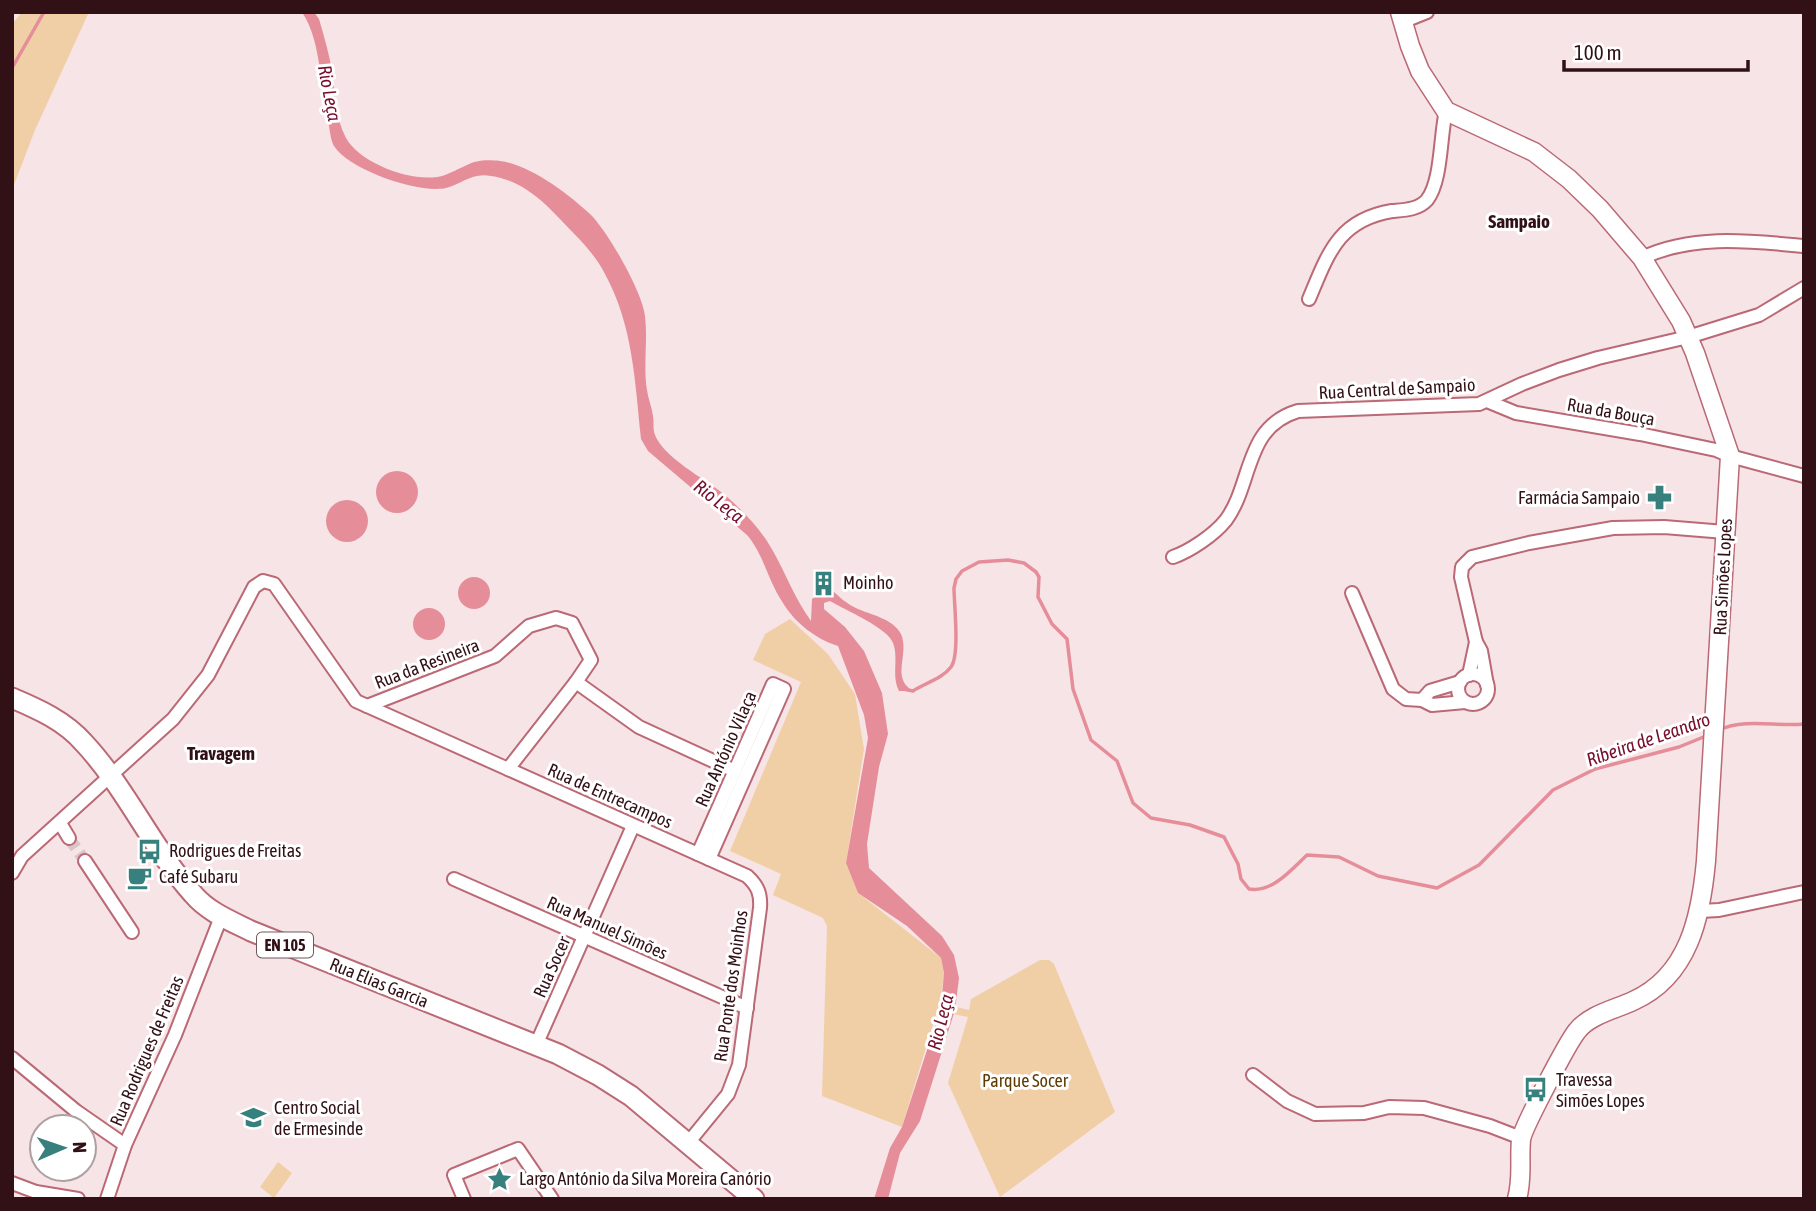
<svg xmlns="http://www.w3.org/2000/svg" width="1816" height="1211" font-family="'Asap Condensed',sans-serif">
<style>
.green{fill:#f1cfa6}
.water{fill:#e58e99}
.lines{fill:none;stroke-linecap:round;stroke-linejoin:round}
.stream{stroke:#e58e99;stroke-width:3.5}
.street-tunnel{stroke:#d9c4c7;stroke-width:12;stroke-dasharray:12 6;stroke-linecap:butt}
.street-casing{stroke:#ba6975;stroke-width:16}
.secondary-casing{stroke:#ba6975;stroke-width:21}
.primary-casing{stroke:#ba6975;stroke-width:23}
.street{stroke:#fff;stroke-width:12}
.secondary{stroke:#fff;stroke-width:18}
.primary{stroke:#fff;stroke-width:19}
.labels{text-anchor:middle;stroke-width:6;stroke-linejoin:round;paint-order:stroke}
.shield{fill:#fff;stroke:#6f585c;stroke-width:2}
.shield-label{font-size:16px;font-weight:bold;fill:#311116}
.street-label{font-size:18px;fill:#311116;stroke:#fff}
.poi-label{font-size:18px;fill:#311116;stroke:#fff;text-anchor:start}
.park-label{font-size:18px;fill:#5e3b02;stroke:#fff}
.water-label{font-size:19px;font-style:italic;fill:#760e2d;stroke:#fff}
.neighbourhood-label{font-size:19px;font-weight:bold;fill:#311116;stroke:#fff}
</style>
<rect width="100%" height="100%" fill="#f7e4e6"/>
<!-- green -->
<g class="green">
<path d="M 22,12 L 89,12 L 35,130 L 12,190 L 12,24 Z"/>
<path d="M 790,619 L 828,654 L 855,694 L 864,749 L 846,863 L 858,893 L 941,958 L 944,974 L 940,1003 L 969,1010 L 971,999 L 1040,960 L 1049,960 L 1054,964 L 1115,1112 L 1000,1197 L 948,1083 L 968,1017 L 937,1011 L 902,1127 L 822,1096 L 827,926 L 823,918 L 773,895 L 781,874 L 730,851 L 801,682 L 753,660 L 765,634 Z"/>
<path d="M 278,1162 L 292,1173 L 274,1198 L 260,1187 Z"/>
</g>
<!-- water -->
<g class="water">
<path d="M 302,12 L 314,12 L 319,19 C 324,36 329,53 332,71 C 335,93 335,117 346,138 C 360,164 417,185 445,175 C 469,166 471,158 500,161 C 529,164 569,194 590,214 C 607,230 643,293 645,316 C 648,341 643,366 647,390 C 648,399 652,407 653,416 C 654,421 653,427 654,432 C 661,457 706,479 725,495 C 743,511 761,529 773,551 C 786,574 795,599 811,621 L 812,599 L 826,588 L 831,589 C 839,597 847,604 858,609 C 872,615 893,619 901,634 C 910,655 890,677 913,691 L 899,691 C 891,676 899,658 893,643 C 888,628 845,610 830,601 L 824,603 L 824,609 L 845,627 L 864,651 L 882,693 L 888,734 L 879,767 L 867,844 L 869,868 L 942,936 L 954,955 L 959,978 L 955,1010 L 920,1121 L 900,1153 L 888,1199 L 874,1199 L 890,1148 L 902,1127 L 941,1007 L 944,973 L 941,958 L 907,926 L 858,893 L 846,863 L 868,738 L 864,715 L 838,646 C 816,639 795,623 783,603 C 768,581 764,555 747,535 L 648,451 L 641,439 C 635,382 633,325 605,274 C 594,252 574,234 558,217 C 539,197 519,180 491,176 C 472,172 462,184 446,188 C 419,194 349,170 334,146 C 331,141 330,132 329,126 C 319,90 323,44 302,12 Z"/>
<circle cx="397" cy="492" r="21"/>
<circle cx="347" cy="521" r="21"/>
<circle cx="474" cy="593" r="16"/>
<circle cx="429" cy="624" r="16"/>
</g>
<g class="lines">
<!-- stream -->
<g class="stream">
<path d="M 12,68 L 44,12"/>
<path d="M 903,689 L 913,691 C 925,683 942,679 951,667 C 960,655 954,604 954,588 L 956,579 L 962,571 L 979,562 L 1008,560 L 1024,563 L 1036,572 L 1039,577 L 1038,597 L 1052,624 L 1067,639 L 1073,689 L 1091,740 L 1117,761 L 1133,803 L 1151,818 L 1190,825 L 1224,837 L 1238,864 L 1241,879 L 1249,889 C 1272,893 1291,870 1307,855 L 1339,857 L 1378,876 L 1437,888 L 1479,865 L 1553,790 L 1595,769 L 1679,747 L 1706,736"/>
<path d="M 1719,730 C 1746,718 1776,727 1804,724"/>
</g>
<!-- street-tunnel -->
<path class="street-tunnel" d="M 69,838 L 85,861"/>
<defs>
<g id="street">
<path d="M 1402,22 L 1427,12"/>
<path d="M 1642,258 C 1693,234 1750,241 1804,246"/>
<path d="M 1309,299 C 1328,254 1338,220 1392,211 C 1403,210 1418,210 1427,200 C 1442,181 1440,135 1446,111"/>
<path d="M 1487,401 L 1516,413 L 1640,434 L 1716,450 L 1730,456 L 1804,476"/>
<path d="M 1173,557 C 1190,551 1214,535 1226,520 C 1253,483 1244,427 1298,411 L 1479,404 L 1522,384 L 1559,370 L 1598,358 L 1688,337 L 1759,315 L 1804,288"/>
<path d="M 1352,593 L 1393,689 L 1406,699 L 1422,700 L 1432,705 L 1465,702"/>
<path d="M 1476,642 L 1481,651 L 1487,685"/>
<circle cx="1473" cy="689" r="15"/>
<path d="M 1469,675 L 1476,642 L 1461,577 L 1462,567 L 1472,557 L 1529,543 L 1613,528 L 1664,527 L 1725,532"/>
<path d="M 1422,700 L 1430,691 L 1460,682"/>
<path d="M 367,706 L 495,656 L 529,626 L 556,618 L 572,623 L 591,660 L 576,682 L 639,727 L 735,771"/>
<path d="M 508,769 L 747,876 C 758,886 761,894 760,908 L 739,1065 L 728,1094 L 688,1143"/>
<path d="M 60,823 L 69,838"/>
<path d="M 698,854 L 773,684 L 784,689 L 709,859"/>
<path d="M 85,861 L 132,932"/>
<path d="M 12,873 L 22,856 L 173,719 L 208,675 L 254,587 L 263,581 L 274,584 L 356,701 L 508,769 L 576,682"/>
<path d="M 454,879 L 747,1008"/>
<path d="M 1700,911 L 1719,910 L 1804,892"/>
<path d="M 536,1045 L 633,826"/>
<path d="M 12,1058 L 76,1111 L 125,1145"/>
<path d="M 1253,1075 L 1287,1101 L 1315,1114 L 1364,1113 L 1389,1107 L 1424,1108 L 1490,1126 L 1521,1138"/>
<path d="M 12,1183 L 36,1192 L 78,1199"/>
<path d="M 107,1199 L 125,1145 L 175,1035 L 221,917"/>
<path d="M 464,1199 L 454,1175 L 518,1149 L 552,1199"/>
</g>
<path id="secondary" d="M 1400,12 L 1410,46 L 1420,71 L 1446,111 L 1534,152 L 1569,179 L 1600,209 L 1642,258 L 1681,321 L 1695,353 L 1730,456 L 1706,861 C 1701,916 1689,976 1633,1001 C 1616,1009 1589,1015 1577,1031 C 1568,1042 1522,1129 1521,1140 C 1519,1161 1523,1178 1517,1199"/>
<path id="primary" d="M 12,698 C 38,709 65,721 84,743 C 126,788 152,848 193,894 C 208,912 231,921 251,931 L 558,1054 L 598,1075 L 631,1096 L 754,1199"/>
</defs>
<!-- street casing -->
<use href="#street" class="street-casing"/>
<!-- secondary casing -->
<use href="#secondary" class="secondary-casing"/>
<!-- primary casing -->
<use href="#primary" class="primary-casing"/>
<!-- street -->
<use href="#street" class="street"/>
<!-- secondary -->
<use href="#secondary" class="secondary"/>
<!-- primary -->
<use href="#primary" class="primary"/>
</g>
<!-- icons -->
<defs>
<symbol id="pharmacy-bare" viewBox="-9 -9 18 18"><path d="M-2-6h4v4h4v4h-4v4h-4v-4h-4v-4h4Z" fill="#38807d" stroke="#fff" stroke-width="2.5" paint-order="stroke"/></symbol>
<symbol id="building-bare" viewBox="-9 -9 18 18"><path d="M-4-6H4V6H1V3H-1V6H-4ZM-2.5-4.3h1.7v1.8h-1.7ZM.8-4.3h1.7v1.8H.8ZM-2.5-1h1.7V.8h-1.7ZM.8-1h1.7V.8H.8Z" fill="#38807d" stroke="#fff" stroke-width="2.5" paint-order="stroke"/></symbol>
<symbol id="bus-bare" viewBox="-9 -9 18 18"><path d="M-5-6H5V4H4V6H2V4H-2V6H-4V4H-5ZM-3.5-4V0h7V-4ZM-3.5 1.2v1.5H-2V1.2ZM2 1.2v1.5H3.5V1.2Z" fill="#38807d" stroke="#fff" stroke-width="2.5" paint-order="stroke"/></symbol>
<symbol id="cafe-bare" viewBox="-9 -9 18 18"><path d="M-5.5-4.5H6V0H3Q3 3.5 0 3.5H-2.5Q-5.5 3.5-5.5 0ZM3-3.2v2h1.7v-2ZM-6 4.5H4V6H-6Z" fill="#38807d" stroke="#fff" stroke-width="2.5" paint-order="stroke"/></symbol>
<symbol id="school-bare" viewBox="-9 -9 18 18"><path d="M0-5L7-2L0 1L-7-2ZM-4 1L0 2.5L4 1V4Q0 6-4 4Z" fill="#38807d" stroke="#fff" stroke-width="2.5" paint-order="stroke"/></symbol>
<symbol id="sight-bare" viewBox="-9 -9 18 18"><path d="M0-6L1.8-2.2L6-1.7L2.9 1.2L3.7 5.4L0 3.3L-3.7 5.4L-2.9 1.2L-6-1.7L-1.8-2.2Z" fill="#38807d" stroke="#fff" stroke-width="2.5" paint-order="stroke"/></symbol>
</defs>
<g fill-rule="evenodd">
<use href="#pharmacy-bare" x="1642" y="480" width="35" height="35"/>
<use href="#building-bare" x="806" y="566" width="35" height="35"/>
<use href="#bus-bare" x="132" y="834" width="35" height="35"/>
<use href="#cafe-bare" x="122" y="860" width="35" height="35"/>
<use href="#bus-bare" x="1518" y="1072" width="35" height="35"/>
<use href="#school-bare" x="236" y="1100" width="35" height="35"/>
<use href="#sight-bare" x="482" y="1162" width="35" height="35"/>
</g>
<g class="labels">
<!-- shield labels -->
<rect class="shield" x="257" y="932.5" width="56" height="25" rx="5"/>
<g class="shield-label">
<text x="285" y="951">EN 105</text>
</g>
<!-- street labels -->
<g class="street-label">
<text transform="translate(1397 389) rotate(-3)" y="6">Rua Central de Sampaio</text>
<text transform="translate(1611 412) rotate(10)" y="6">Rua da Bouça</text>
<text transform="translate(1723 577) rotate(-87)" y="6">Rua Simões Lopes</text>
<text transform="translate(427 664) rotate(-21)" y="6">Rua da Resineira</text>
<text transform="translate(726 749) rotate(-66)" y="6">Rua António Vilaça</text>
<text transform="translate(610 796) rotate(24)" y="6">Rua de Entrecampos</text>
<text transform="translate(607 928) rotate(24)" y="6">Rua Manuel Simões</text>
<text transform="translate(552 967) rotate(-66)" y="6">Rua Socer</text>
<text transform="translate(379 983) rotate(22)" y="6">Rua Elias Garcia</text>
<text transform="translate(731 986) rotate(-82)" y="6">Rua Ponte dos Moinhos</text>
<text transform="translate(147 1051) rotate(-67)" y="6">Rua Rodrigues de Freitas</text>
</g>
<!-- poi labels -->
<g class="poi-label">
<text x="1640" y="504" text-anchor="end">Farmácia Sampaio</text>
<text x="843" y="589">Moinho</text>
<text x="169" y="857">Rodrigues de Freitas</text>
<text x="159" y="883">Café Subaru</text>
<text x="1556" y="1086">Travessa<tspan x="1556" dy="21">Simões Lopes</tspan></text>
<text x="274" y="1114">Centro Social<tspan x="274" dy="21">de Ermesinde</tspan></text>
<text x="519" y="1185">Largo António da Silva Moreira Canório</text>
</g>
<!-- park labels -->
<g class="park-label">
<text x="1025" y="1087">Parque Socer</text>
</g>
<!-- water labels -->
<g class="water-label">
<text transform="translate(330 93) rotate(79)" y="7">Rio Leça</text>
<text transform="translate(719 501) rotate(38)" y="7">Rio Leça</text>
<text transform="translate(1648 739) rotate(-19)" y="7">Ribeira de Leandro</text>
<text transform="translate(940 1022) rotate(-76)" y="7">Rio Leça</text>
</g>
<!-- neighbourhood labels -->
<g class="neighbourhood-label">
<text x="1519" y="228">Sampaio</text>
<text x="221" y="760">Travagem</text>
</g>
</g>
<!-- border -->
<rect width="1816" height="1211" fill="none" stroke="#311116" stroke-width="28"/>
<!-- north arrow -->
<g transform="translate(63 1148) rotate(88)"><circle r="33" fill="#ffffff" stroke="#ada0a2" stroke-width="2"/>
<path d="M0-5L12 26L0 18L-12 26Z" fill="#38807d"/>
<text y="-10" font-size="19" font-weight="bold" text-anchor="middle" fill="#311116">N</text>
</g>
<!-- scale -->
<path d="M1564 60v10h184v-10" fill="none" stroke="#311116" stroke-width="3.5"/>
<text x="1574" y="60" font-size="21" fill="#311116" stroke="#ffffff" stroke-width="5" paint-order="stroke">100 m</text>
</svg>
